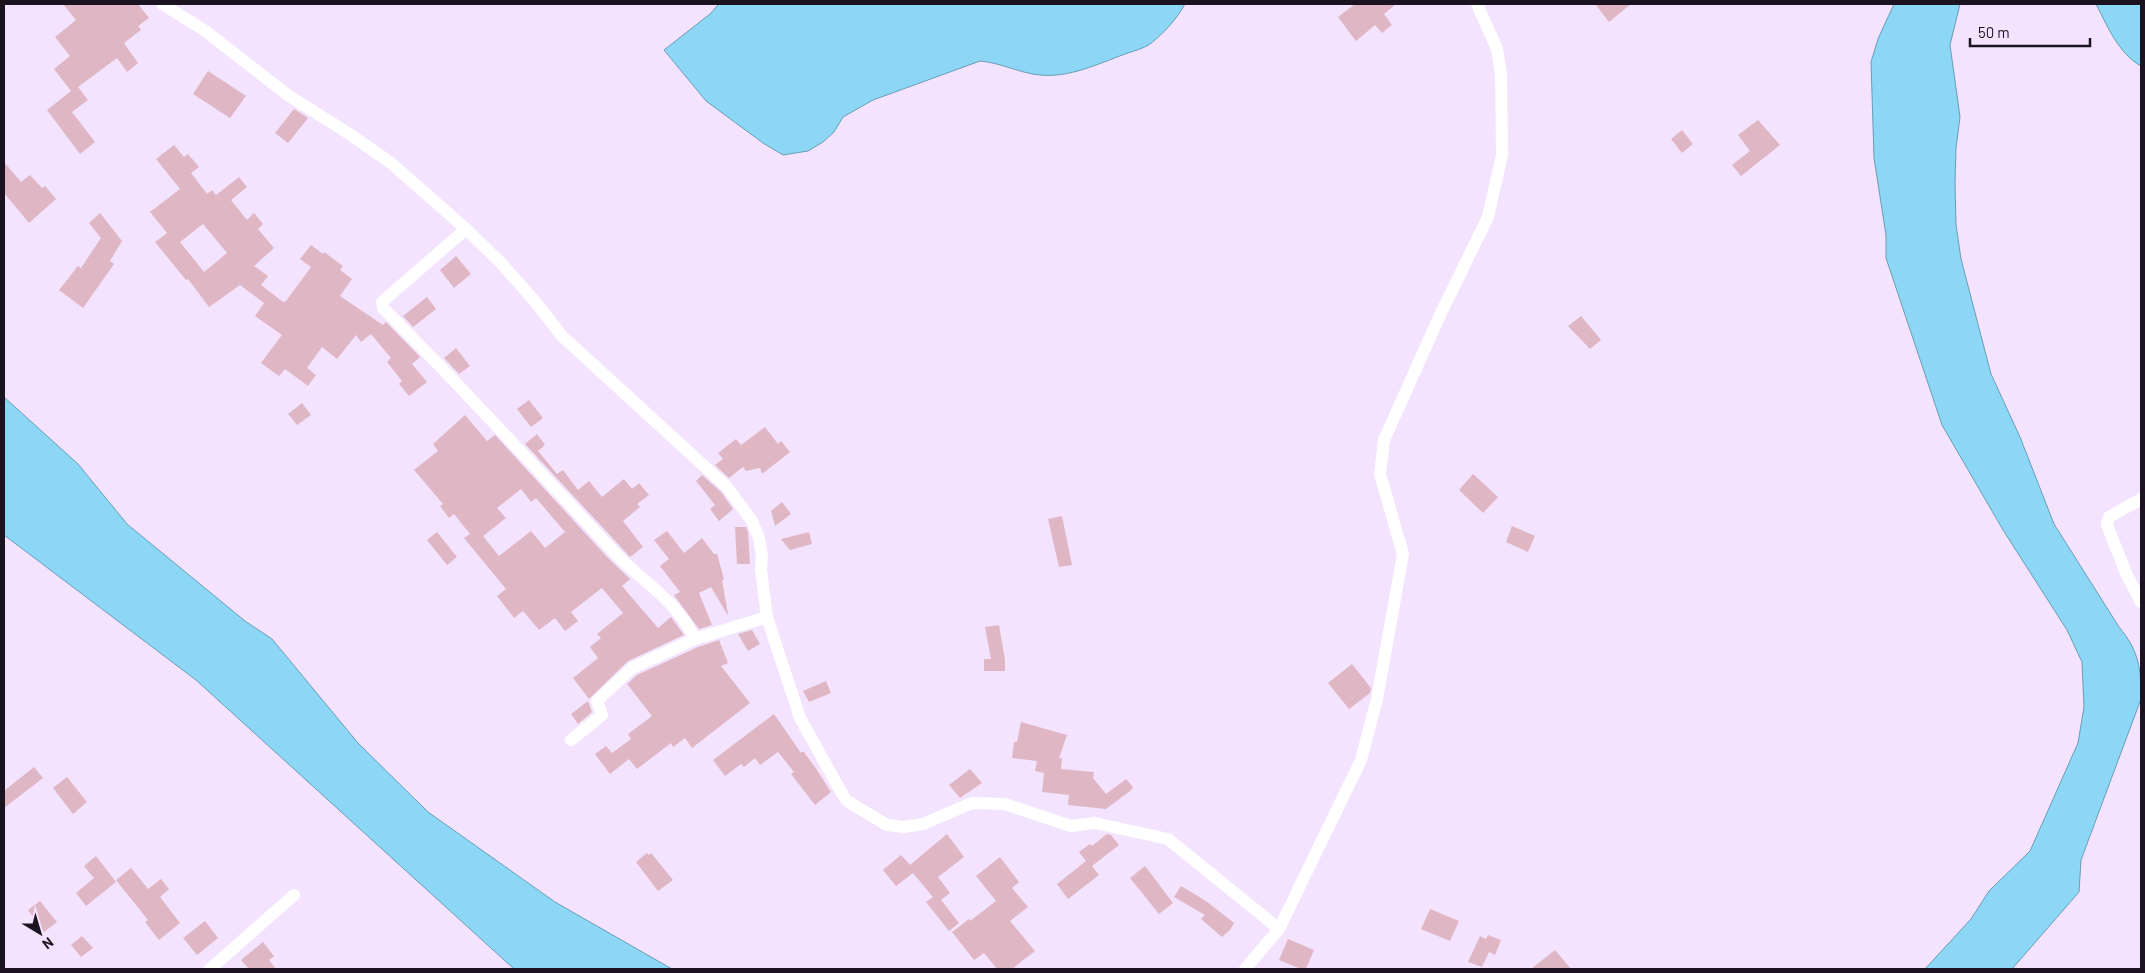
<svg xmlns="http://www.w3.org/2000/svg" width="2145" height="973" font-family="Barlow,sans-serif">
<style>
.water{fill:#8dd7f6;stroke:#6b9cb6}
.building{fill:#dfb6c3;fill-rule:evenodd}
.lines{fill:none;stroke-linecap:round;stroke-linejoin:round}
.street{stroke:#fff;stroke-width:12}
</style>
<rect width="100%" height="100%" fill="#f3e3ff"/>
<!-- water -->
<g class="water">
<path d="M 719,4 L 1185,4 C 1176,20 1164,33 1150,44 C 1143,49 1133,51 1125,54 C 1098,64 1069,78 1040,75 C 1019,73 1002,63 980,61 L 873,100 L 843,117 L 834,132 L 823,142 L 808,151 L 783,155 L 763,143 L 706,101 L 664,50 L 710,14 Z"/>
<path d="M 1894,4 L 1960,4 L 1950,45 L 1960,117 L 1956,148 L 1955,183 L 1956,225 L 1961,259 L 1991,374 L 2020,437 L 2054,524 L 2119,627 C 2139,651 2141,668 2141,699 L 2081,860 L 2079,892 L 2012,969 L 1925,969 L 1971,919 L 1989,891 L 2030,851 L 2078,743 L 2084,707 L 2082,662 L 2067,630 L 2003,530 L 1942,425 L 1886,258 L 1886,235 L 1874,158 L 1871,62 L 1878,39 Z"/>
<path d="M 2096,4 L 2141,4 L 2141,66 C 2118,53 2108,27 2096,4 Z"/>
<path d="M 4,397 L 78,464 L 127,524 L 245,621 L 272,639 L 358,743 L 428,812 L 555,902 L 672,969 L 514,969 L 196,680 L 4,535 Z"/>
</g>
<!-- building -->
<g class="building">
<path d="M 63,4 L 138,4 L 149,18 L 138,26 L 141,30 L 124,43 L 138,63 L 127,72 L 117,58 L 78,87 L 88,100 L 72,112 L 95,142 L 80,154 L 47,110 L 71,91 L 54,69 L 70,56 L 55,37 L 76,20 Z"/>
<path d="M 1355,4 L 1396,4 L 1384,14 L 1392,25 L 1382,33 L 1375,25 L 1356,41 L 1338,17 Z"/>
<path d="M 1595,4 L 1631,4 L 1609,22 Z"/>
<path d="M 208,71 L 246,96 L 230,118 L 193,94 Z"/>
<path d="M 294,109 L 308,118 L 288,143 L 275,133 Z"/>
<path d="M 1758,120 L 1780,145 L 1741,176 L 1732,165 L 1750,151 L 1738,135 Z"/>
<path d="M 1682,130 L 1693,144 L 1682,153 L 1671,139 Z"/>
<path d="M 174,145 L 184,157 L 188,154 L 199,167 L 191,173 L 207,194 L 212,190 L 216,195 L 239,177 L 247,187 L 231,200 L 247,220 L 254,213 L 263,224 L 258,229 L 274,248 L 254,266 L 268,276 L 261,285 L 283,302 L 286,301 L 311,267 L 300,259 L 311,245 L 323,254 L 324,252 L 343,266 L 340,270 L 352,279 L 340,296 L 383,325 L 386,322 L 420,357 L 412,364 L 427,382 L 409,396 L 399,384 L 402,381 L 387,362 L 391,358 L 371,334 L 361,342 L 356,335 L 337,359 L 322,347 L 307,368 L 316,375 L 308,386 L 285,369 L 279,376 L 261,363 L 282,335 L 255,316 L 264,303 L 240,285 L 209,307 L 188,279 L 186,280 L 155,242 L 167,233 L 150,212 L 180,189 L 156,159 ZM 203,224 L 227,253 L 204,272 L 180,242 Z"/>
<path d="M 4,162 L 21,182 L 30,175 L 42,188 L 45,186 L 56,199 L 29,223 L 4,193 Z"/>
<path d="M 100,213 L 122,241 L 110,261 L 114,264 L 83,308 L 59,290 L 78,266 L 81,268 L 101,238 L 89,223 Z"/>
<path d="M 456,256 L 471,274 L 454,288 L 440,270 Z"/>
<path d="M 427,297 L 436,309 L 413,327 L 403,316 Z"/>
<path d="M 1581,316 L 1601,340 L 1590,349 L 1568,326 Z"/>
<path d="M 456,348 L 470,366 L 459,374 L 444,358 Z"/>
<path d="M 529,400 L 543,418 L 531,427 L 517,409 Z"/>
<path d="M 302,403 L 311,415 L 297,425 L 288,414 Z"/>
<path d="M 465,415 L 487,441 L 495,435 L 607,557 L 629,578 L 630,579 L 622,586 L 658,628 L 671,617 L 684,635 L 628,661 L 589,699 L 573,678 L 598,658 L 590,647 L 601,638 L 597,634 L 623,613 L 602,588 L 571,612 L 578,621 L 565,631 L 555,618 L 539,630 L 523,611 L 514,618 L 497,596 L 506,589 L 464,538 L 470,534 L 454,514 L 449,518 L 440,506 L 443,504 L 414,470 L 438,451 L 433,444 ZM 521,489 L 531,502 L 536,498 L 565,532 L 545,548 L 531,531 L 499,556 L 483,536 L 506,518 L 497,508 Z"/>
<path d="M 765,427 L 778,444 L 781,441 L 790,452 L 762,474 L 760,468 L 746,471 L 743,467 L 729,478 L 715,465 L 723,459 L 718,453 L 736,439 L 741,445 Z"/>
<path d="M 537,434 L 545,445 L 538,451 L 557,474 L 563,470 L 578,490 L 589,481 L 602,497 L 624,479 L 632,489 L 639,483 L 649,495 L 637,504 L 640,507 L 623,521 L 643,547 L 630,557 L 619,545 L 525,444 Z"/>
<path d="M 1473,474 L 1498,497 L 1483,513 L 1459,490 Z"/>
<path d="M 702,475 L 721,492 L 733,509 L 719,521 L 710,509 L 715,505 L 696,481 Z"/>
<path d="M 782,502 L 791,514 L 775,526 L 771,511 Z"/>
<path d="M 1062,516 L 1072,565 L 1059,567 L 1048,519 Z"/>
<path d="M 1512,526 L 1535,536 L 1528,552 L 1506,542 Z"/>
<path d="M 735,527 L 746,527 L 748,532 L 750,564 L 737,564 Z"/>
<path d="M 667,531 L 684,553 L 702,538 L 714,554 L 717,554 L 724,579 L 722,580 L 728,614 L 727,614 L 711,587 L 699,593 L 712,625 L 699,629 L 674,595 L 680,592 L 660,566 L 669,559 L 654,540 Z"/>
<path d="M 437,532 L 457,557 L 447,565 L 427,540 Z"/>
<path d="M 809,532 L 812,544 L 790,550 L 781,539 Z"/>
<path d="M 999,625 L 1005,660 L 1005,671 L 984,671 L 984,659 L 991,659 L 985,627 Z"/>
<path d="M 752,630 L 760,644 L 748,651 L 738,634 Z"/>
<path d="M 719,640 L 728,663 L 721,666 L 750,703 L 692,748 L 685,738 L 673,747 L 671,743 L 637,769 L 629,759 L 610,774 L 595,754 L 606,746 L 612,753 L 631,739 L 628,734 L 652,716 L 627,684 L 637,675 L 698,647 Z"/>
<path d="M 1352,664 L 1371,688 L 1370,693 L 1349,709 L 1328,683 Z"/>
<path d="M 826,681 L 831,693 L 809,702 L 803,691 Z"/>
<path d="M 588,701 L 592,712 L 578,724 L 571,714 Z"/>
<path d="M 774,714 L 801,753 L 803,751 L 815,767 L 831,792 L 815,805 L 791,774 L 794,772 L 778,752 L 760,765 L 755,758 L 744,767 L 741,764 L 725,776 L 713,760 Z"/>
<path d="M 1021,722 L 1067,735 L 1059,758 L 1062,758 L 1061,769 L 1094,772 L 1093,778 L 1106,794 L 1126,779 L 1133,787 L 1130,791 L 1106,809 L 1068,805 L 1069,795 L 1042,792 L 1044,773 L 1035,771 L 1037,761 L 1012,758 L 1014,742 L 1017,742 Z"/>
<path d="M 34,767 L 43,778 L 4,808 L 4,791 Z"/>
<path d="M 970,769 L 982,783 L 960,798 L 949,785 Z"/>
<path d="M 67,777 L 87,802 L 73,814 L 53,788 Z"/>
<path d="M 947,834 L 964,857 L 938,877 L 950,893 L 941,900 L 959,923 L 949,931 L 926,902 L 933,897 L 913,873 L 896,886 L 883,870 L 901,855 L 910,865 Z"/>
<path d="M 1107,834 L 1111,835 L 1119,845 L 1092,866 L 1099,875 L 1068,899 L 1057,884 L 1086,861 L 1079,852 L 1090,844 L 1092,846 Z"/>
<path d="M 647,853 L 649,855 L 651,853 L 673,880 L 658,891 L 636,862 Z"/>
<path d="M 96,856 L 116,882 L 86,906 L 76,893 L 94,878 L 84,866 Z"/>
<path d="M 1000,857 L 1019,882 L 1012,888 L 1028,907 L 1010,921 L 1035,951 L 1012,969 L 997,969 L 984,953 L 974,960 L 952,932 L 969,919 L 970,921 L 996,901 L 976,876 Z"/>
<path d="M 1145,866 L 1173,903 L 1159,914 L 1130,878 Z"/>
<path d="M 131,868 L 148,889 L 161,879 L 169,889 L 160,897 L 180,923 L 159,940 L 145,922 L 148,920 L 116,880 Z"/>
<path d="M 1181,886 L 1206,901 L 1234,923 L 1230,930 L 1222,937 L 1201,919 L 1205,915 L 1174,897 Z"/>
<path d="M 40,901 L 57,922 L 44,932 L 28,910 Z"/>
<path d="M 1430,909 L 1459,921 L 1450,941 L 1421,929 Z"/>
<path d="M 205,921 L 218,938 L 197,955 L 183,938 Z"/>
<path d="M 1488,935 L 1501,940 L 1495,955 L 1489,952 L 1482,967 L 1468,962 L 1480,936 L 1486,939 Z"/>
<path d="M 82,936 L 93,948 L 81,957 L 71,945 Z"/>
<path d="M 1288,939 L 1314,950 L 1306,969 L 1301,969 L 1279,960 Z"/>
<path d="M 263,942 L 274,956 L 269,960 L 276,969 L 249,969 L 241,960 Z"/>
<path d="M 1555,950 L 1571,969 L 1531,969 Z"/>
</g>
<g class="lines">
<!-- street -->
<g class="street">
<path d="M 162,4 L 204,30 L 289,96 L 348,133 L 391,163 L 466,229 L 382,302 L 383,308 C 462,387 537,469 613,551 C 643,583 675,598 695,639 L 632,668 L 597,701 L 602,715 L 571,740"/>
<path d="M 466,229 L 500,262 L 533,299 L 562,336 L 727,487 L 752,521 L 759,538 L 762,557 L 761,569 L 767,617"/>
<path d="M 2141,499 L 2109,517 L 2107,525 L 2126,573 L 2141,602"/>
<path d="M 695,639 L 767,617 L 800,718 L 844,797 L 847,801 L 887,825 L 904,827 L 923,824 L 972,803 L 1005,804 L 1071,826 L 1095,823 L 1168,839 L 1279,929"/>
<path d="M 210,969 L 294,895"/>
<path d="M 1245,969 L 1279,929 L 1361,760 L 1377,699 L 1403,554 L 1380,474 L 1384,440 L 1441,313 L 1488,217 L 1502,155 L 1501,74 L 1497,49 L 1477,4"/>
</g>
</g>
<!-- border -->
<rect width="2145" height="973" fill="none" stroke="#1b1420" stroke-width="10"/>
<!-- north arrow -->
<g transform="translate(40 933) rotate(142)" stroke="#f3e3ff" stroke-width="4" paint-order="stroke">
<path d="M0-4L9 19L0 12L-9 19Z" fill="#1b1420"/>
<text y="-8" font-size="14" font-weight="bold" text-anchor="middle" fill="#1b1420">N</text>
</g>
<!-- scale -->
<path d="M1970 38v8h120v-8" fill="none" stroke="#1b1420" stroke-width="2.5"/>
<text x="1978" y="38" font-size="15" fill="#1b1420" stroke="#f3e3ff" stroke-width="4" paint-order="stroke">50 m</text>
</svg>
